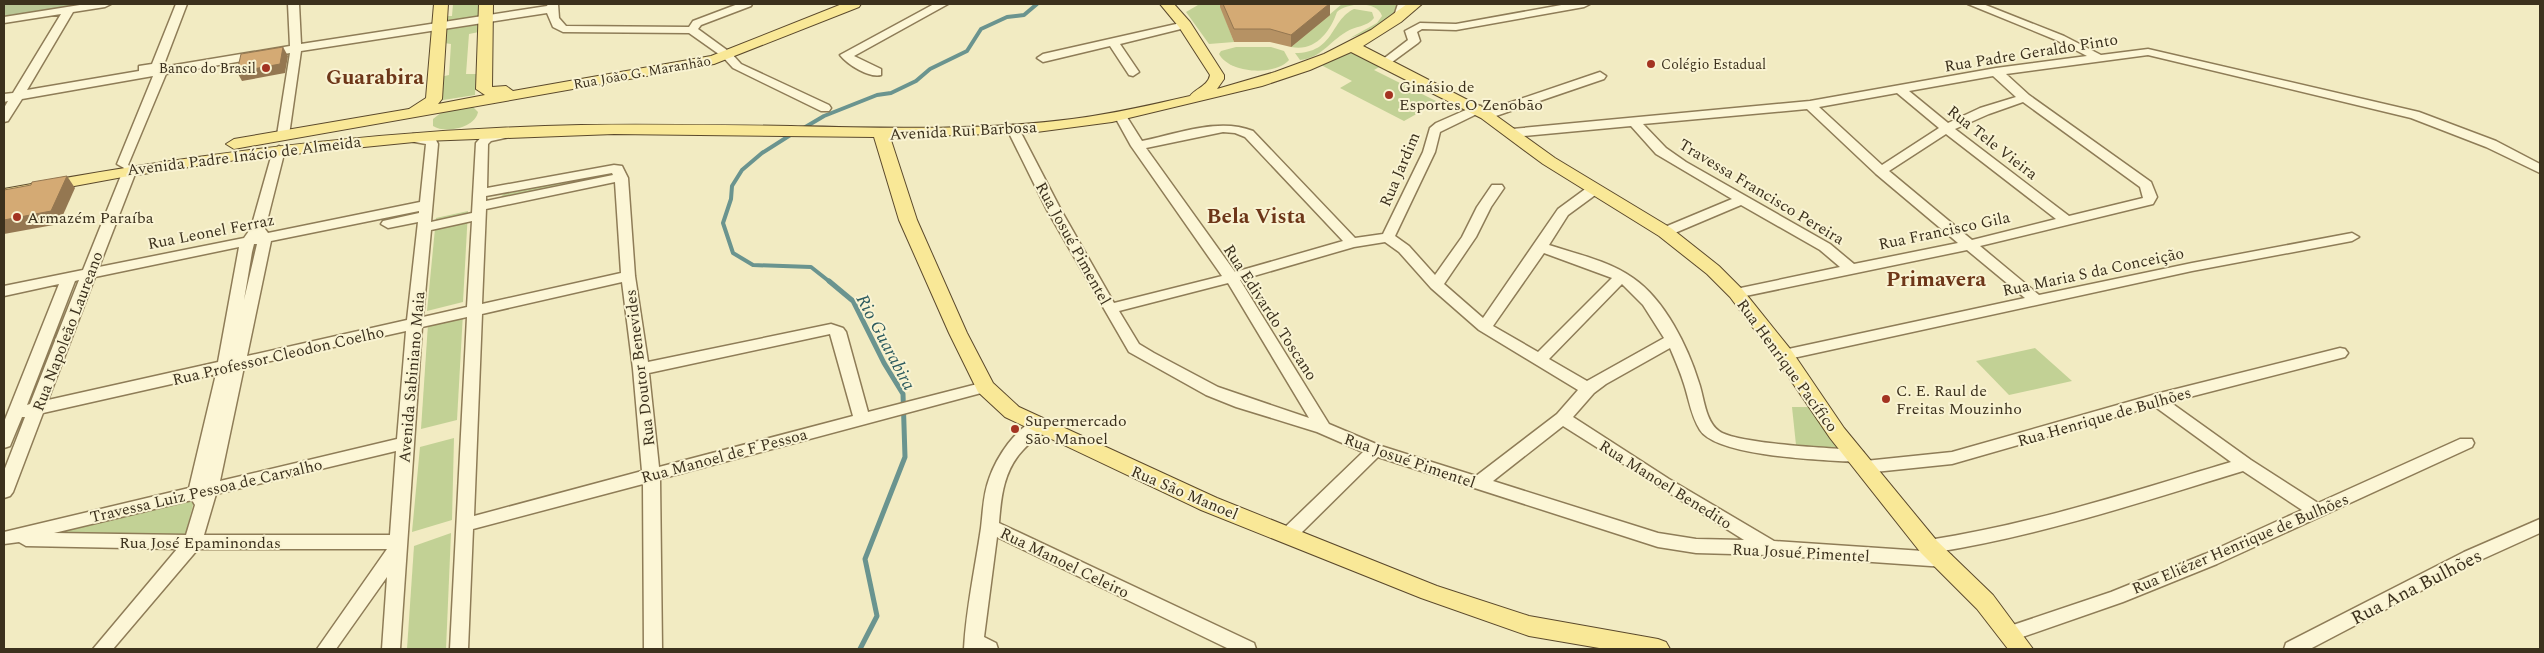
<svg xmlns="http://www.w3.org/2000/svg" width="2544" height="653" font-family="Spectral,serif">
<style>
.green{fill:#c2d195}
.cemetery{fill:#b9c695}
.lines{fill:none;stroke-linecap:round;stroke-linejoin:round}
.stream-far1{stroke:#6a948f;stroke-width:4}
.stream{stroke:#6a948f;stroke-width:5}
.minor-casing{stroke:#8e7c57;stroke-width:3}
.major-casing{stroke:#5b492c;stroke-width:2}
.minor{fill:#fcf6d6;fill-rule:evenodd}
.major{fill:#f9e897;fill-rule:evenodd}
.wall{fill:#b69264}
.shaded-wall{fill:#947751}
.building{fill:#d4aa74;stroke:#947751}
.poi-dot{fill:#a33321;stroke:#f9f3d2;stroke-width:2}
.labels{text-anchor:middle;stroke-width:4;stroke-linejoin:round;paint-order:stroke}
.far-poi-label{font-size:14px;fill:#3c311d;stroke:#f9f3d2;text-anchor:start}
.far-street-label{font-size:14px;fill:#3c311d;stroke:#f9f3d2}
.street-label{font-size:16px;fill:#3c311d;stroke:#f9f3d2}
.poi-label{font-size:16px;fill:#3c311d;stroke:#f9f3d2;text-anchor:start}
.water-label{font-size:18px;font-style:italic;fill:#2b5a5e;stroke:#f9f3d2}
.near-street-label{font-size:19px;fill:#3c311d;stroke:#f9f3d2}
.far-town-label{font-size:21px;font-weight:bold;fill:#6d3618;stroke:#f9f3d2}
.district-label{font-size:21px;font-weight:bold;fill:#6d3618;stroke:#f9f3d2}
</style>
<rect width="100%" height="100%" fill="#f2ebc2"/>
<!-- green -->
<g class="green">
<path d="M 453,4 L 479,4 L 478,16 L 445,21 L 445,16 L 452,16 Z"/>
<path d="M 1342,4 L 1399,4 L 1397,12 L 1373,30 L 1350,38 L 1377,23 L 1382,16 C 1377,0 1347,3 1337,12 C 1330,32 1315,52 1291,47 Z"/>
<path d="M 1198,5 L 1220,5 L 1234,42 L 1209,44 L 1186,12 Z"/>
<path d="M 1354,9 L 1372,12 L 1374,18 C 1367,27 1355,26 1346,32 C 1329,42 1321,58 1300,60 L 1295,53 C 1335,53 1330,20 1354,9 Z"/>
<path d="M 479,23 L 479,32 L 469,34 L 466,74 L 476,74 L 475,95 L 437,101 L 440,77 L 449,75 L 451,44 L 444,43 L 445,28 Z"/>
<path d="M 1236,47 L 1271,47 L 1284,51 L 1289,60 C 1275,76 1230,74 1219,54 L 1221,51 Z"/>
<path d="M 1351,51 L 1381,66 L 1374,70 L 1438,102 L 1404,121 L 1340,88 L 1352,81 L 1321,65 Z"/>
<path d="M 465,106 L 473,107 L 478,112 C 475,128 445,134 433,126 L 433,119 L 442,112 Z"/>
<path d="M 599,175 L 604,176 L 499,198 L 504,194 Z"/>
<path d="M 468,211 L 463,302 L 427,311 L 436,218 Z"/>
<path d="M 463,313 L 457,420 L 421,429 L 428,324 Z"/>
<path d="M 2035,348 L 2072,381 L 2009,395 L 1976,361 Z"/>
<path d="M 1792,407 L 1808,407 L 1843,450 L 1796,445 Z"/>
<path d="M 454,438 L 452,520 L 412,532 L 420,447 Z"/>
<path d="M 196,493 L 184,540 L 34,537 Z"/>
<path d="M 451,533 L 446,649 L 407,649 L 414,546 Z"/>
</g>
<!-- cemetery -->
<path class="cemetery" d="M 4,4 L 83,4 L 4,16 Z"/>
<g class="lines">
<!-- stream-far1 -->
<g class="stream-far1">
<path d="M 802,129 L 824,116 L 877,95 L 891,93 L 916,81 L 930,69 L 967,51 L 981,29 L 1007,17 L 1024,15 L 1037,4"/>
<path d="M 792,134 L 762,153 L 742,170 L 732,186 L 731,199 L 723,223 L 733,253 L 753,265 L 811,267 L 830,282"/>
</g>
<!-- stream -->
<path class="stream" d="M 829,281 L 853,301 L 884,363 L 903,394 L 905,457 L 865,559 L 877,616 L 860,649"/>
<defs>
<g id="minor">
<path d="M 86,4 L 111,4 L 105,7 L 73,12 L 27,90 L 139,71 L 139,66 L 152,64 L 176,4 L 187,4 L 163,67 L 290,46 L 288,4 L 299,4 L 301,44 L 547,6 L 548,4 L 558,4 L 559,18 L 566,26 L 689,27 L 693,21 L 738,4 L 752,4 L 751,6 L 701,25 L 698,29 L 731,53 L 741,64 L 829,105 L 831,108 L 829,111 L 821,111 L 733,68 L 723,57 L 689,33 L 563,32 L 553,27 L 547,13 L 301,51 L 289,135 L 283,139 L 277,135 L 290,53 L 166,74 L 128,165 L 137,169 L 99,267 L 244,238 L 251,228 L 273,150 L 279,146 L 285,150 L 265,229 L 268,233 L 420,202 L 426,144 L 409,141 L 407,138 L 413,134 L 434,136 L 438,144 L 431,222 L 472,213 L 476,143 L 483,135 L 506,130 L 512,134 L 510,137 L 491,141 L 488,144 L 487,188 L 614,165 L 622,166 L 628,178 L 635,276 L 648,362 L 831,324 L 843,328 L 846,332 L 868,412 L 985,382 L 991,383 L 993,387 L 991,391 L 985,392 L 660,479 L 662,649 L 644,649 L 643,484 L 473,529 L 468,649 L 450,649 L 467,317 L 422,327 L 400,649 L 382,649 L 387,577 L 336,649 L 317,649 L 387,549 L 198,549 L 113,649 L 93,649 L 177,549 L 26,546 L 19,542 L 4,544 L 4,532 L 189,488 L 216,374 L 43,413 L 13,492 L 10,496 L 4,498 L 4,471 L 25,417 L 22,417 L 10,446 L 4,448 L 4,422 L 59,284 L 4,296 L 4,286 L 83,270 L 124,168 L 117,164 L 153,76 L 22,99 L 8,121 L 4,122 L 4,108 L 8,101 L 4,102 L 4,94 L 13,93 L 61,14 L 4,23 L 4,17 ZM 612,173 L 613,175 L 486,201 L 486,196 ZM 615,182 L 621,273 L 482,304 L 486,209 ZM 419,211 L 419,213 L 383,221 L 381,224 L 388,228 L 418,222 L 407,320 L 247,356 L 271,241 ZM 472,221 L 467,307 L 423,317 L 431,230 ZM 254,244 L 257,244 L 244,300 L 252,252 ZM 239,247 L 218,362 L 48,400 L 95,277 ZM 79,280 L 30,404 L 27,405 L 75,281 ZM 622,282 L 633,369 L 642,471 L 474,516 L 482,314 ZM 406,331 L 397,439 L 220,481 L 244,367 ZM 830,334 L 853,416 L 659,467 L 649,373 ZM 396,451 L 390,535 L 204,535 L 216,494 ZM 192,500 L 195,505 L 186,535 L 54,533 Z"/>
<path d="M 934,4 L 948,4 L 854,56 L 881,69 L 881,75 C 869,78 848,65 840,55 Z"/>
<path d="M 1398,4 L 1409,4 L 1404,18 L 1396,18 L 1394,16 Z"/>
<path d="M 1567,4 L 1590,4 L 1584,7 L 1456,30 L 1422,29 L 1417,32 L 1420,41 L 1418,43 L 1388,65 L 1384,67 L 1378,63 L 1408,40 L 1405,31 L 1420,23 L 1456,24 Z"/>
<path d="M 1968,4 L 1983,4 L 2064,36 L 2101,55 L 2148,49 L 2419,112 L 2496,141 L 2540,164 L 2540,173 L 2486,147 L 2411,118 L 2148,55 L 2006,74 L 2029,95 L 2151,182 L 2157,197 L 2153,204 L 1980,246 L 2039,295 L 2192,263 L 2352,233 L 2359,237 L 2352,241 L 2192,271 L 1784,360 L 1779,359 L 1776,355 L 1779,351 L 2025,298 L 1967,250 L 1736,298 L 1731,296 L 1729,293 L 1731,290 L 1840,267 L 1820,250 L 1741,205 L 1670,235 L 1660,235 L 1658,232 L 1660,229 L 1732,199 L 1656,154 L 1631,126 L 1512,137 L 1506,133 L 1512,129 L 1810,101 L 1996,68 L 2087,56 L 2056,40 ZM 1993,76 L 2016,97 L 1980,108 L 1948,123 L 1909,91 ZM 1897,93 L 1939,128 L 1882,165 L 1819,107 ZM 2023,102 L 2140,187 L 2143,198 L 2069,216 L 1955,129 L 1989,114 ZM 1807,109 L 1876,174 L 1958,243 L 1854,264 L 1830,244 L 1686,162 L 1666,148 L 1643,124 ZM 1946,134 L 2056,219 L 1972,240 L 1889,171 Z"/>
<path d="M 1185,22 L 1189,23 L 1189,27 L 1120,44 L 1139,72 L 1133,76 L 1129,75 L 1110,46 L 1043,62 L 1037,58 L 1043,54 Z"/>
<path d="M 1600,72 L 1606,76 L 1604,79 L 1490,118 L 1486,119 L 1480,115 L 1482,112 Z"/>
<path d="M 1477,105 L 1481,106 L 1483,109 L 1481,112 L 1440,132 L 1435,152 L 1395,236 L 1409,246 L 1435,275 L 1462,237 L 1477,207 L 1492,185 L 1502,185 L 1504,188 L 1491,207 L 1476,237 L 1444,284 L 1483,318 L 1558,209 L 1588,187 L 1598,187 L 1600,190 L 1598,193 L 1568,215 L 1549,245 C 1577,254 1609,261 1633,278 C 1665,300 1688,347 1699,383 C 1704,397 1705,421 1719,431 C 1736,444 1831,448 1857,450 L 1863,452 L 1865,456 L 1863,460 L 1857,462 C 1825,460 1717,457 1700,430 C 1691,416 1689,399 1684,384 C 1680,371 1675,360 1670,348 L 1606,384 L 1594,393 L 1573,417 L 1669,479 L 1774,541 L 1923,551 L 1920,547 L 1923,542 L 1929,540 C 2033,524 2130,492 2231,462 L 2154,406 L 1952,464 L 1865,473 L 1859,471 L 1857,467 L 1859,463 L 1865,461 L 1952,452 L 2156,394 L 2340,348 L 2345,349 L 2348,353 L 2345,357 L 2170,402 L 2251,460 L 2318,503 L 2460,439 L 2472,439 L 2474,443 L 2472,447 L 2217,564 L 2123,602 L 2011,641 L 2004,638 L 2002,633 L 2004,628 L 2111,592 L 2205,554 L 2302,510 L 2243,471 C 2142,502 2042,535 1937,552 L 1951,555 L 1954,560 L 1951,565 L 1945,567 L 1770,555 L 1696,553 L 1658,547 L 1378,457 L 1294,540 L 1288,542 L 1282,540 L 1279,535 L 1282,530 L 1363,452 L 1317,432 L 1236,407 L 1206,395 L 1129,352 L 1047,210 L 1007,129 L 1013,125 L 1019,129 L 1061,210 L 1114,303 L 1222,276 L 1131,146 L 1115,117 L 1117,114 L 1125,114 L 1142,141 C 1177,134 1219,117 1253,131 L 1355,238 L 1383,234 L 1423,152 L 1430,128 L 1436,123 ZM 1223,132 L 1235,133 L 1245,137 L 1343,241 L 1235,272 L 1146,148 ZM 1385,242 L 1399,252 L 1431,288 L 1479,330 L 1578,390 L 1557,414 L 1476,476 L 1381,446 L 1329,424 L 1240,280 L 1354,247 ZM 1544,253 L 1612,278 L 1538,352 L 1493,326 ZM 1228,283 L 1309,418 L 1218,387 L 1154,353 L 1139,344 L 1119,311 ZM 1622,284 L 1643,305 L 1664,338 L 1587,381 L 1549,359 ZM 1563,426 L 1744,540 L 1696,539 L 1658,533 L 1493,481 Z"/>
<path d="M 1039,419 L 1045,421 L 1047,425 C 1041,435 1030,442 1023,450 C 1004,470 1001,496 999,523 L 1254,643 L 1256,649 L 1229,649 L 997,537 L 984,637 L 996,643 L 998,649 L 964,649 C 966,609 975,569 981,528 C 983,512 983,495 989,479 C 996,458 1016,426 1039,419 Z"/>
<path d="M 2540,519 L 2540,533 L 2476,562 L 2310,649 L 2284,649 L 2286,643 L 2464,552 Z"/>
</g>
<g id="major">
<path d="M 434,4 L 448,4 L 442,99 L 438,104 L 485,95 L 476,89 L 479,4 L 493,4 L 492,87 L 506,86 L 513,91 L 711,56 L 842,4 L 861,4 L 859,7 L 714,64 L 234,149 L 226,144 L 234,139 L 409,109 L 426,98 Z"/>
<path d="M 1160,4 L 1174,4 L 1190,22 L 1224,75 L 1224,79 L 1217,89 L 1275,72 L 1324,54 L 1371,30 L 1407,4 L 1422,4 L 1401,22 L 1363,46 L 1491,112 L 1555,158 L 1671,228 L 1719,266 L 1742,289 L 1791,350 L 1844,428 L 1937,541 L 1993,595 L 2033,649 L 2008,649 L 1977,609 L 1921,553 L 1830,438 L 1777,360 L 1730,297 L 1707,274 L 1659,236 L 1543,164 L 1481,118 L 1351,52 L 1310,70 L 1262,86 L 1112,122 L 1029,133 L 890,137 L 917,220 L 967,333 L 993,383 L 1019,407 L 1217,498 L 1437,586 L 1529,616 L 1658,639 L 1666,642 L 1670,649 L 1605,649 L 1529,636 L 1421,598 L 1201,510 L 1005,417 L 978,392 L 949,333 L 899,220 L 874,137 L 614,134 L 424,141 L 243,159 L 123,177 L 4,199 L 4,189 C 195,153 386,129 581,125 C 651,124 721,125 791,126 C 884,128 979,131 1072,119 C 1112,114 1151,105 1190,96 C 1196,88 1208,86 1210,75 L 1179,27 Z"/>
</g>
</defs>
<!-- minor casing -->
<use href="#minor" class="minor-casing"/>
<!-- major casing -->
<use href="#major" class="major-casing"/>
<!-- minor -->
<use href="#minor" class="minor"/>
<!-- major -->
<use href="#major" class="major"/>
</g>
<!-- wall -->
<path class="wall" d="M 1220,4 L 1330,4 L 1330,15 L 1291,47 L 1270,42 L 1234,42 L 1220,7 Z"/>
<!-- shaded-wall -->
<g class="shaded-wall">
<path d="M 1329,4 L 1330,4 L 1330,15 L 1291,47 L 1291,35 Z"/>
<path d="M 283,47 L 288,56 L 285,73 L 242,81 L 237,72 Z"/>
<path d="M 67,176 L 75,188 L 59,224 L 4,234 L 4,220 Z"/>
</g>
<!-- building -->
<g class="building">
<path d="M 1223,4 L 1329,4 L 1291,35 L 1270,29 L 1234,29 Z"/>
<path d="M 283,47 L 280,64 L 237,72 L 241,54 Z"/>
<path d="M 67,176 L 51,211 L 4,220 L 4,190 L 31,185 L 32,182 Z"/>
</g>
<!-- markers -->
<g class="poi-dot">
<circle cx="1651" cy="64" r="5"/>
<circle cx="266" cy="68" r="5"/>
<circle cx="1389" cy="95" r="5"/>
<circle cx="17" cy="217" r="5"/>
<circle cx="1886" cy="399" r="5"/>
<circle cx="1015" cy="429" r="5"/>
</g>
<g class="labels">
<!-- far-poi labels -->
<g class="far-poi-label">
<text x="1661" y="69">Colégio Estadual</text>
<text x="256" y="73" text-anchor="end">Banco do Brasil</text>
</g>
<!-- far-street labels -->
<g class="far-street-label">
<text transform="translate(642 72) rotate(-10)" y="5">Rua João G. Maranhão</text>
</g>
<!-- street labels -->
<g class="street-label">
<text transform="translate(2031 52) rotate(-9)" y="6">Rua Padre Geraldo Pinto</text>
<text transform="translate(963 130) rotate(-3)" y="6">Avenida Rui Barbosa</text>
<text transform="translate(1993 142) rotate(38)" y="6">Rua Tele Vieira</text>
<text transform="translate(244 155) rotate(-7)" y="6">Avenida Padre Inácio de Almeida</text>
<text transform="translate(1399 169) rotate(-67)" y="6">Rua Jardim</text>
<text transform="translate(1762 191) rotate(31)" y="6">Travessa Francisco Pereira</text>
<text transform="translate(1944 230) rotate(-12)" y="6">Rua Francisco Gila</text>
<text transform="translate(211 231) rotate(-11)" y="6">Rua Leonel Ferraz</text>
<text transform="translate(1074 243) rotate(61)" y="6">Rua Josué Pimentel</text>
<text transform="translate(2093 271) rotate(-12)" y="6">Rua Maria S da Conceição</text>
<text transform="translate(1271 312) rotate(57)" y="6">Rua Edivardo Toscano</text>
<text transform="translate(67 331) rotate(-69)" y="6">Rua Napoleão Laureano</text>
<text transform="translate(278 355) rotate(-13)" y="6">Rua Professor Cleodon Coelho</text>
<text transform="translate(1788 365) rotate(54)" y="6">Rua Henrique Pacífico</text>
<text transform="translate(639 368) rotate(-97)" y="6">Rua Doutor Benevides</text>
<text transform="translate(411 377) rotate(-85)" y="6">Avenida Sabiniano Maia</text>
<text transform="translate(2104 416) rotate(-16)" y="6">Rua Henrique de Bulhões</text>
<text transform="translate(724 455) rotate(-15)" y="6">Rua Manoel de F Pessoa</text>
<text transform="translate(1410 460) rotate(19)" y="6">Rua Josué Pimentel</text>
<text transform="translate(1666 484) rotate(32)" y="6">Rua Manoel Benedito</text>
<text transform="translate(206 490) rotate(-13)" y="6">Travessa Luiz Pessoa de Carvalho</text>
<text transform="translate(1185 492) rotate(23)" y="6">Rua São Manoel</text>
<text x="200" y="548">Rua José Epaminondas</text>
<text transform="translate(2240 543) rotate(-23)" y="6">Rua Eliézer Henrique de Bulhões</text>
<text transform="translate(1801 552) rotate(3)" y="6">Rua Josué Pimentel</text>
<text transform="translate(1065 562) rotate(26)" y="6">Rua Manoel Celeiro</text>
</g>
<!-- poi labels -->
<g class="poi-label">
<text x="1399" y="92">Ginásio de<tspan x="1399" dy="18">Esportes O Zenobão</tspan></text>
<text x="27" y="223">Armazém Paraíba</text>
<text x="1896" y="396">C. E. Raul de<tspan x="1896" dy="18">Freitas Mouzinho</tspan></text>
<text x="1025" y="426">Supermercado<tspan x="1025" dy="18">São Manoel</tspan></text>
</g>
<!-- water labels -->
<g class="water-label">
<text transform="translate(886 342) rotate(62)" y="6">Rio Guarabira</text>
</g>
<!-- near-street labels -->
<g class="near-street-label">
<text transform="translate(2416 586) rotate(-27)" y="7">Rua Ana Bulhões</text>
</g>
<!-- far-town labels -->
<g class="far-town-label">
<text x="375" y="84">Guarabira</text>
</g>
<!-- district labels -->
<g class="district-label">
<text x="1256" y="223">Bela Vista</text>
<text x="1936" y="286">Primavera</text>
</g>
</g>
<!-- border -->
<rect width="2544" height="653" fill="none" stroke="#3c311d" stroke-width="10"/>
</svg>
